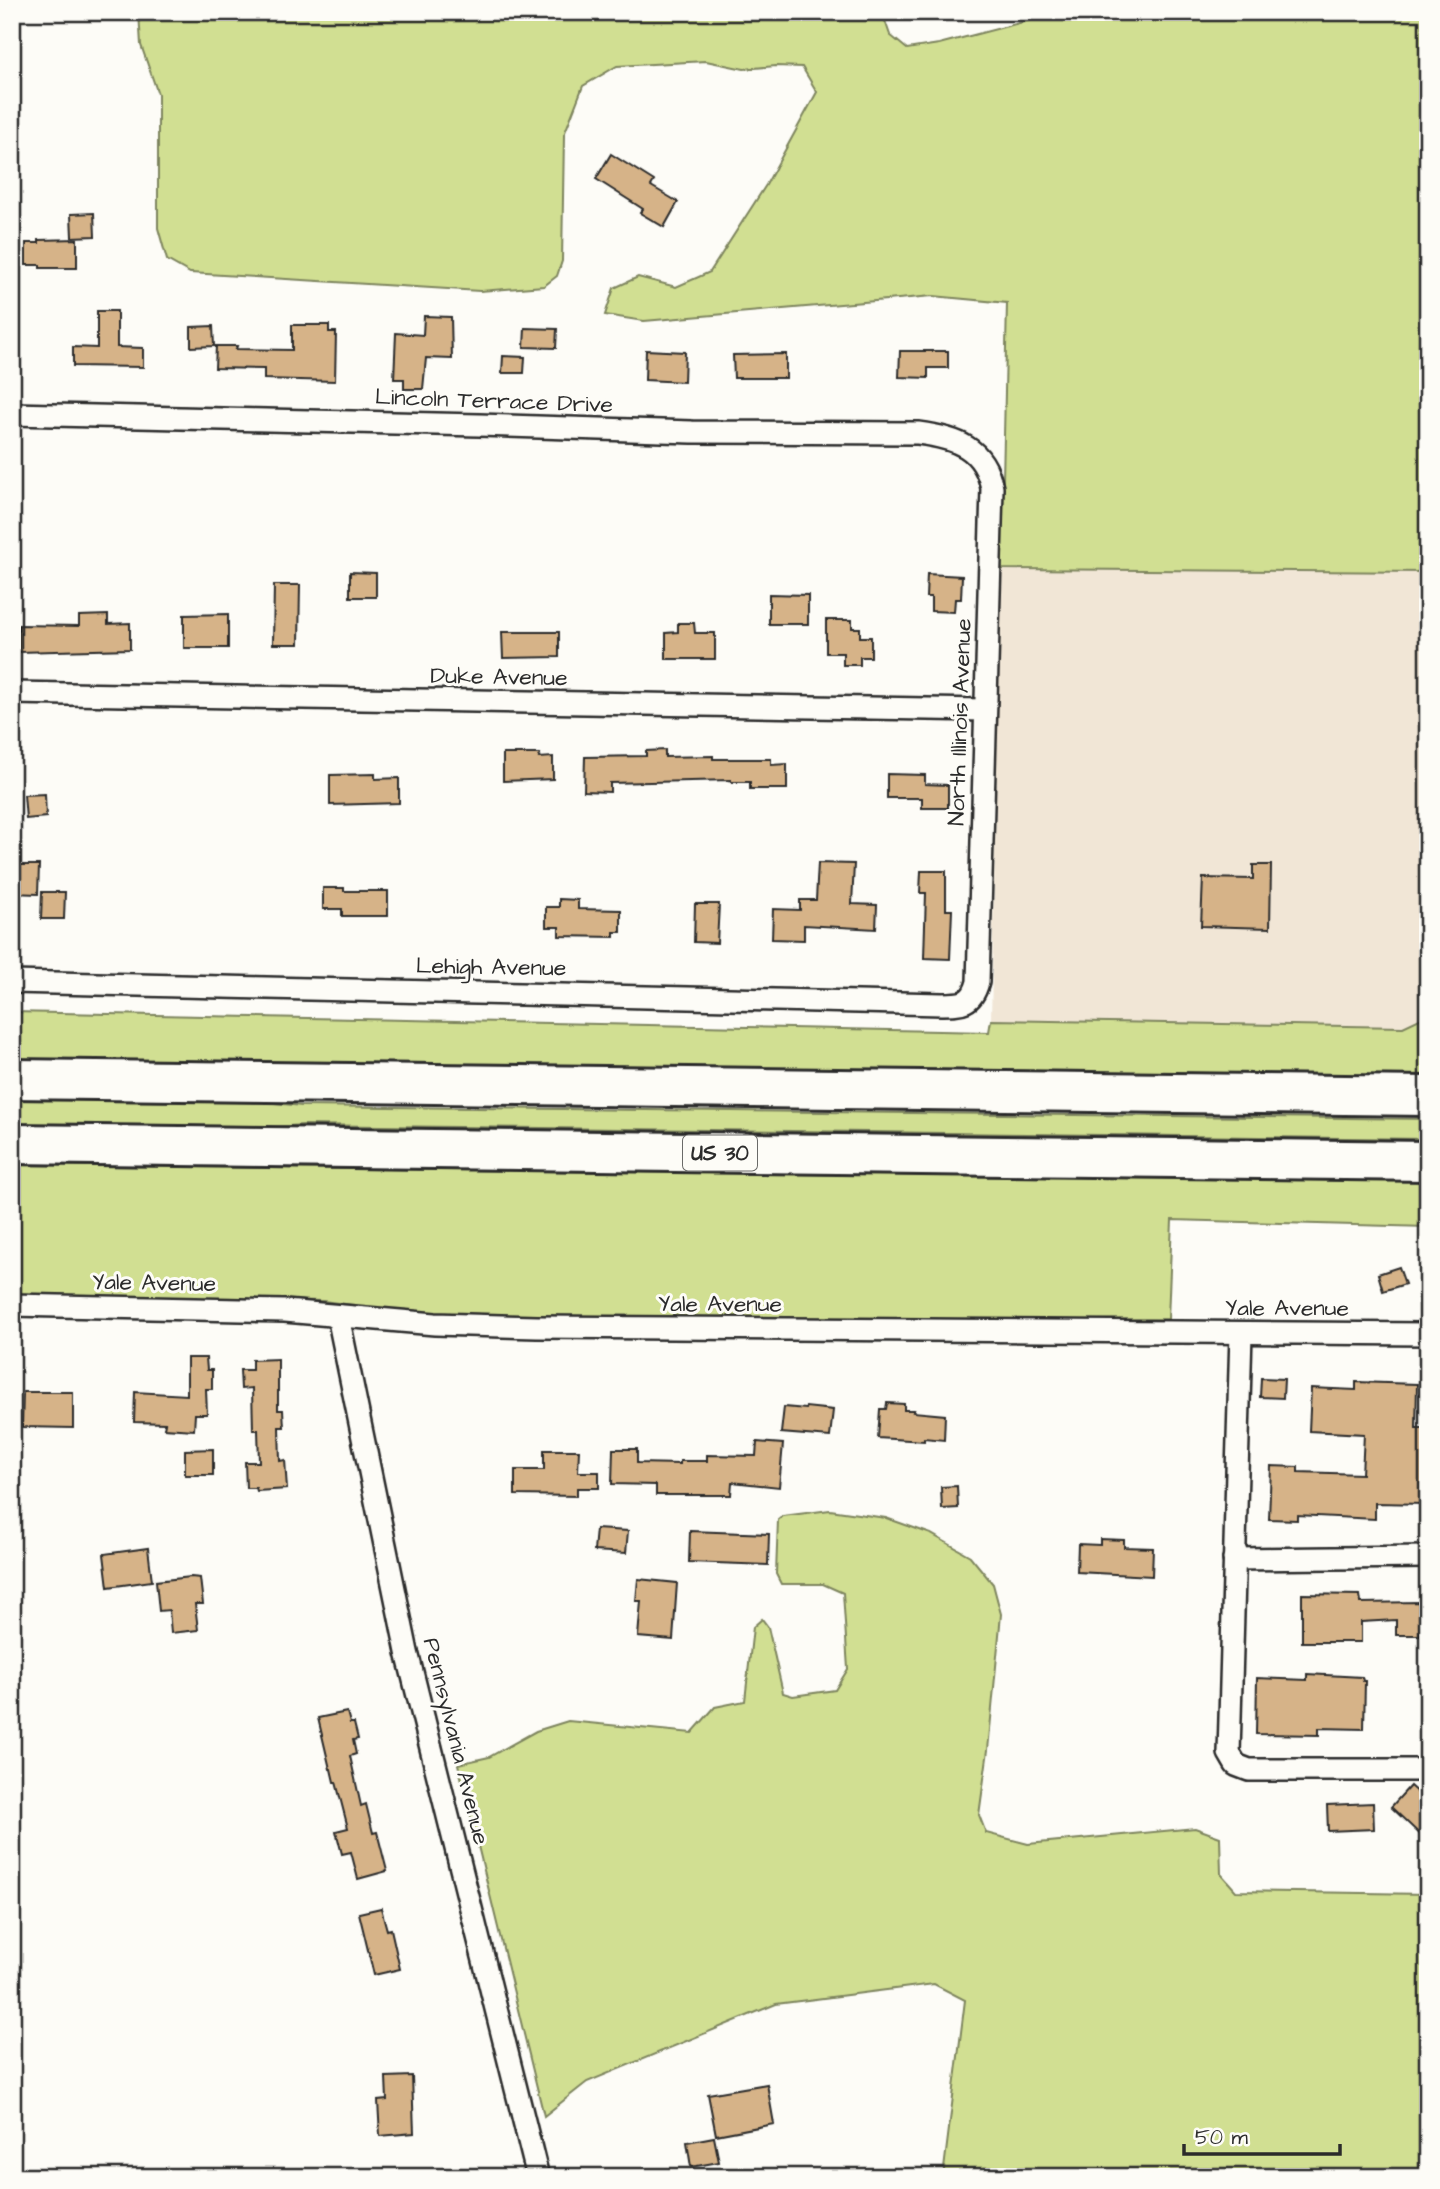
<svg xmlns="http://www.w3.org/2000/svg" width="1440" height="2189" font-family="'Architects Daughter',sans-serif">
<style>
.built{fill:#f1e6d6}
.green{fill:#d1df92;stroke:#7e855e;stroke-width:2}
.building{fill:#d6b388;stroke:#2b2b2b;stroke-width:2}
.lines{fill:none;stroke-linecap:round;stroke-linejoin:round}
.street-casing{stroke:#2b2b2b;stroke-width:26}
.highway-casing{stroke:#2b2b2b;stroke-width:44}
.street{stroke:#fdfcf7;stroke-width:21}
.highway{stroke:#fdfcf7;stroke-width:38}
.labels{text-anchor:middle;stroke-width:6;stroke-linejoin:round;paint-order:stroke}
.shield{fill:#fdfcf7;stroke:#6a6a68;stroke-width:2}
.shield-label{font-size:21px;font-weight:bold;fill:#2b2b2b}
.street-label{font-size:23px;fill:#2b2b2b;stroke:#fdfcf7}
</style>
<rect width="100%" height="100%" fill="#fdfcf7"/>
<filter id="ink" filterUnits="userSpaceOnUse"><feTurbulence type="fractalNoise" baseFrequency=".0143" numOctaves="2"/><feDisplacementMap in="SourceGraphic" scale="14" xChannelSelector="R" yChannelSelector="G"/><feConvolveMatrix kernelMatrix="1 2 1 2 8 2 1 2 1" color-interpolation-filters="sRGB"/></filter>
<g filter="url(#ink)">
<!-- built -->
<path class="built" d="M 1001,569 L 1428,572 L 1428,1015 L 1403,1027 L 991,1020 Z"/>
<!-- green -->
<g class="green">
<path d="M 139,12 L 882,12 L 890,35 L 907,49 L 939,44 L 1061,12 L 1428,12 L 1428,572 L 1001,569 L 1007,303 L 933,296 L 644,321 L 605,315 L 614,288 L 638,277 L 676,287 L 710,272 L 766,185 L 817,92 L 802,67 L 776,66 L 744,69 L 706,61 L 617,66 L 583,86 L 564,135 L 562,261 L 557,276 L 544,286 L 480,291 L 190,273 L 167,260 L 158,228 L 158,94 L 141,45 Z"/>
<path d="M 12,1012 L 989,1032 L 991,1020 L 1403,1027 L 1428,1015 L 1428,1076 L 12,1060 Z"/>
<path d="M 12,1095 L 217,1097 L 302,1106 L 1428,1119 L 1428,1139 L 303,1125 L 219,1131 L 12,1129 Z"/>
<path d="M 12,1165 L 1428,1181 L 1428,1227 L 1172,1220 L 1168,1319 L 962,1322 L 544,1317 L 404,1312 L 323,1301 L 12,1295 Z"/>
<path d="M 830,1510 L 886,1518 L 931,1534 L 970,1556 L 993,1584 L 1001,1614 L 988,1750 L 979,1815 L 986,1833 L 1028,1844 L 1195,1828 L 1220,1837 L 1221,1874 L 1236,1891 L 1428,1894 L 1428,2177 L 943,2177 L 965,2000 L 934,1984 L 776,2004 L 587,2082 L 544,2116 L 458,1764 L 489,1757 L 536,1731 L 568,1721 L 692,1733 L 715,1707 L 745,1701 L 753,1627 L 762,1619 L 768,1627 L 783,1693 L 793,1696 L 835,1690 L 848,1669 L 843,1593 L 823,1584 L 781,1584 L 776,1574 L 778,1520 L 783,1516 Z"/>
</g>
<!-- building -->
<g class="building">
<path d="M 611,154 L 654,181 L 651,186 L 678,202 L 664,227 L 640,213 L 643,209 L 596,179 Z"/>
<path d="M 94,213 L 95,236 L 72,237 L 71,214 Z"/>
<path d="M 77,239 L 77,268 L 40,268 L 40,265 L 26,265 L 26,243 L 39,243 L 39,240 Z"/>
<path d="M 97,311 L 117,311 L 117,347 L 143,348 L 143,367 L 73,366 L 73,347 L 97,348 Z"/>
<path d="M 424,316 L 451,317 L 452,359 L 426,358 L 423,389 L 404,389 L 404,379 L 394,379 L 396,333 L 423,335 Z"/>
<path d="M 292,325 L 329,325 L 329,332 L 336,332 L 335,381 L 264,379 L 264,369 L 215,368 L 216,346 L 237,346 L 236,349 L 292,350 Z"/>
<path d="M 213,326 L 214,346 L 191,347 L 191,327 Z"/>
<path d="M 525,328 L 557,329 L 556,348 L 524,347 Z"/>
<path d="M 646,350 L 685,352 L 684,382 L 645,380 Z"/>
<path d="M 900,351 L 948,351 L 948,368 L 928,368 L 928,378 L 899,377 Z"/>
<path d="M 786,354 L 786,378 L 734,378 L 733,355 Z"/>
<path d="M 503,356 L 525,357 L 524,373 L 502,373 Z"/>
<path d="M 350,572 L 376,573 L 376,597 L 350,597 Z"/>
<path d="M 927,574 L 962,576 L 961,599 L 955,599 L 954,612 L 931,611 L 931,597 L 926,597 Z"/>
<path d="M 274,585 L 300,585 L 299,644 L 273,644 Z"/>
<path d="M 769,594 L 808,595 L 808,624 L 769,624 Z"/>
<path d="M 228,614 L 228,648 L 184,648 L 184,615 Z"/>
<path d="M 108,615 L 108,624 L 130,623 L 130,649 L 19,652 L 19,625 L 79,626 L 79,616 Z"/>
<path d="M 826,620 L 852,620 L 852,628 L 860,628 L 860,637 L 871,637 L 871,657 L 860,657 L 860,665 L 843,665 L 843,653 L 826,653 Z"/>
<path d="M 678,623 L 694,623 L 695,633 L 715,633 L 715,659 L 666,659 L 666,633 L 678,632 Z"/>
<path d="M 502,632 L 559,632 L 559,657 L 503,658 Z"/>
<path d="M 665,750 L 665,757 L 713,756 L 713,759 L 771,759 L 771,765 L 787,764 L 787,789 L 750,789 L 750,782 L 731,782 L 731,780 L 610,783 L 610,792 L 584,791 L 585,757 L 646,756 L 646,751 Z"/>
<path d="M 503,754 L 540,754 L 539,758 L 553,757 L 553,779 L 503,781 Z"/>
<path d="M 375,774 L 375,779 L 399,778 L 399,803 L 330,805 L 330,775 Z"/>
<path d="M 887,774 L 925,775 L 925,784 L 948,785 L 948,808 L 922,808 L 922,798 L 887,798 Z"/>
<path d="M 45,794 L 46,817 L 26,819 L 24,795 Z"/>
<path d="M 818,863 L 854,864 L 852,904 L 877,905 L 876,929 L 804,925 L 804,940 L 772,939 L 773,909 L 800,910 L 800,900 L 816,900 Z"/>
<path d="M 12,865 L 39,865 L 38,894 L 12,893 Z"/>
<path d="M 1253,865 L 1271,865 L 1270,928 L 1201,926 L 1203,878 L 1253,879 Z"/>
<path d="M 921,871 L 946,871 L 946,910 L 952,910 L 950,959 L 924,958 L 926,893 L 920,893 Z"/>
<path d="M 323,888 L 344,888 L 344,891 L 388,891 L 388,916 L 342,916 L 342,909 L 323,909 Z"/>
<path d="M 42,892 L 65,892 L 64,919 L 41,919 Z"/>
<path d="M 559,899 L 578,900 L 578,909 L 621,910 L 621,932 L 614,932 L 614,937 L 559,936 L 559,927 L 546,927 L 546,907 L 559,907 Z"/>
<path d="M 695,904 L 719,904 L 717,943 L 694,942 Z"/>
<path d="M 1399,1267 L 1405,1284 L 1383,1291 L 1378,1274 Z"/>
<path d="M 187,1358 L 206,1358 L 207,1370 L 212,1370 L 212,1389 L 206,1389 L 207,1414 L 195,1414 L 194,1430 L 164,1428 L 165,1423 L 134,1422 L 135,1392 L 187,1395 Z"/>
<path d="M 278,1359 L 278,1410 L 283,1410 L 284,1427 L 279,1427 L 280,1461 L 285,1460 L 287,1489 L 257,1491 L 256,1488 L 246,1488 L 245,1462 L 259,1462 L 258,1430 L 253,1430 L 252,1388 L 241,1389 L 240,1370 L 252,1370 L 252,1360 Z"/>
<path d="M 1261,1378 L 1284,1379 L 1283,1398 L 1260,1397 Z"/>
<path d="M 1356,1382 L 1417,1384 L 1416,1428 L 1426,1428 L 1425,1504 L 1375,1503 L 1375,1519 L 1297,1515 L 1297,1520 L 1269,1519 L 1271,1466 L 1298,1467 L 1298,1472 L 1362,1474 L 1364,1434 L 1309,1431 L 1311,1388 L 1356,1390 Z"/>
<path d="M 23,1392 L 73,1392 L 73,1428 L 22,1427 Z"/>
<path d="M 887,1403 L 904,1404 L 904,1410 L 914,1410 L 913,1412 L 945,1415 L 944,1440 L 924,1438 L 924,1441 L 878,1438 L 880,1409 L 886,1409 Z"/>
<path d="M 784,1407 L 806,1409 L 806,1407 L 833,1410 L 830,1437 L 781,1433 Z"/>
<path d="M 757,1442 L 783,1444 L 779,1487 L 732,1482 L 731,1495 L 656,1495 L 656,1485 L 612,1484 L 613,1449 L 637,1449 L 637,1463 L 680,1464 L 680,1461 L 707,1461 L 707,1455 L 756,1456 Z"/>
<path d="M 213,1449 L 213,1475 L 185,1475 L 185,1450 Z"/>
<path d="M 544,1450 L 579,1450 L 578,1472 L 599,1472 L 599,1488 L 577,1488 L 577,1496 L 515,1495 L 515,1470 L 544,1470 Z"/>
<path d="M 957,1486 L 958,1508 L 942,1509 L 941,1487 Z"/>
<path d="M 596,1529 L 628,1531 L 626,1553 L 594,1551 Z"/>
<path d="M 690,1531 L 769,1534 L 768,1565 L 689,1562 Z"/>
<path d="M 1100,1539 L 1124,1540 L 1124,1547 L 1153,1548 L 1152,1576 L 1077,1572 L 1078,1544 L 1100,1545 Z"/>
<path d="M 148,1548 L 152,1581 L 108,1587 L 104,1554 Z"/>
<path d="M 191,1577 L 200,1578 L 203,1604 L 195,1604 L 198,1630 L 171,1633 L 169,1610 L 159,1611 L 156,1581 Z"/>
<path d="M 638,1579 L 677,1583 L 673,1640 L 638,1637 L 641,1601 L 636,1601 Z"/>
<path d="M 1302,1594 L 1360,1595 L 1361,1603 L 1420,1602 L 1420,1635 L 1396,1635 L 1396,1620 L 1361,1622 L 1361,1642 L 1302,1642 Z"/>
<path d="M 1307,1674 L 1362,1677 L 1363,1681 L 1365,1681 L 1364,1729 L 1319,1728 L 1319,1735 L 1256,1734 L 1257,1678 L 1307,1680 Z"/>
<path d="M 347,1712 L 350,1723 L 354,1723 L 358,1739 L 353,1740 L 356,1754 L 350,1756 L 361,1806 L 366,1804 L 373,1833 L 377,1832 L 387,1871 L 358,1879 L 351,1852 L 342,1854 L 336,1831 L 348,1828 L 336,1782 L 334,1782 L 331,1769 L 330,1769 L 318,1718 Z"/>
<path d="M 1410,1786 L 1428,1802 L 1428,1842 L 1391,1807 Z"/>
<path d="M 1373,1803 L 1374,1829 L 1328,1831 L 1327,1805 Z"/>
<path d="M 381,1908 L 387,1930 L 391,1929 L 400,1969 L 374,1975 L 359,1913 Z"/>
<path d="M 412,2076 L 414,2133 L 380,2136 L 378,2101 L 387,2100 L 386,2077 Z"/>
<path d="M 767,2084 L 774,2124 L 716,2135 L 708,2094 Z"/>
<path d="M 714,2137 L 719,2162 L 691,2167 L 687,2142 Z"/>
</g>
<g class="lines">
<defs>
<g id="street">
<path d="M 12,414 L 479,425 L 692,432 L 918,433 C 956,438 984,447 992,488 L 978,982 C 972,1004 962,1004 942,1004 L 12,982"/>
<path d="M 12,693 L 985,710"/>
<path d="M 12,1305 L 285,1311 L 435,1324 L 537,1327 L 1428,1334"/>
<path d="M 338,1316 L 407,1652 L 538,2177"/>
<path d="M 1241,1333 L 1229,1753 L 1236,1765 L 1249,1770 L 1428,1770"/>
<path d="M 1234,1559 L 1428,1557"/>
</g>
<g id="highway">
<path d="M 12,1079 L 1428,1096"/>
<path d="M 12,1144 L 1428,1161"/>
</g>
</defs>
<!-- street casing -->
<use href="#street" class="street-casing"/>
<!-- highway casing -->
<use href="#highway" class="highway-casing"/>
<!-- street -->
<use href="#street" class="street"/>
<!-- highway -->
<use href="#highway" class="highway"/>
</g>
</g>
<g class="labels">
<!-- shield labels -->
<rect class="shield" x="683" y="1135.5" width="74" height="35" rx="5"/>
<g class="shield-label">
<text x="720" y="1160">US 30</text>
</g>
<!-- street labels -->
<g class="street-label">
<text transform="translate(494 400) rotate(2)" y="8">Lincoln Terrace Drive</text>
<text transform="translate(499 676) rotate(1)" y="8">Duke Avenue</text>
<text transform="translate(959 722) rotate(-88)" y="8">North Illinois Avenue</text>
<text transform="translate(491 966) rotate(1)" y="8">Lehigh Avenue</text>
<text transform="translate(154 1282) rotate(1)" y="8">Yale Avenue</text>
<text x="720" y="1311">Yale Avenue</text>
<text x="1287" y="1315">Yale Avenue</text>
<text transform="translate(457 1741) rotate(76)" y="8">Pennsylvania Avenue</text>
</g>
</g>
<!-- margin -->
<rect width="1440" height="2189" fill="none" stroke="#fdfcf7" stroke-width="42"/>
<rect x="21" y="21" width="1398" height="2147" fill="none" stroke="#2b2b2b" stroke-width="2.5" filter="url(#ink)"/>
<!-- scale -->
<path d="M1184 2144v10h156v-10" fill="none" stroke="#2b2b2b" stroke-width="3.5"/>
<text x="1195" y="2144" font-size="21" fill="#2b2b2b" stroke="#fdfcf7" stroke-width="5" paint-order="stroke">50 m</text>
</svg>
